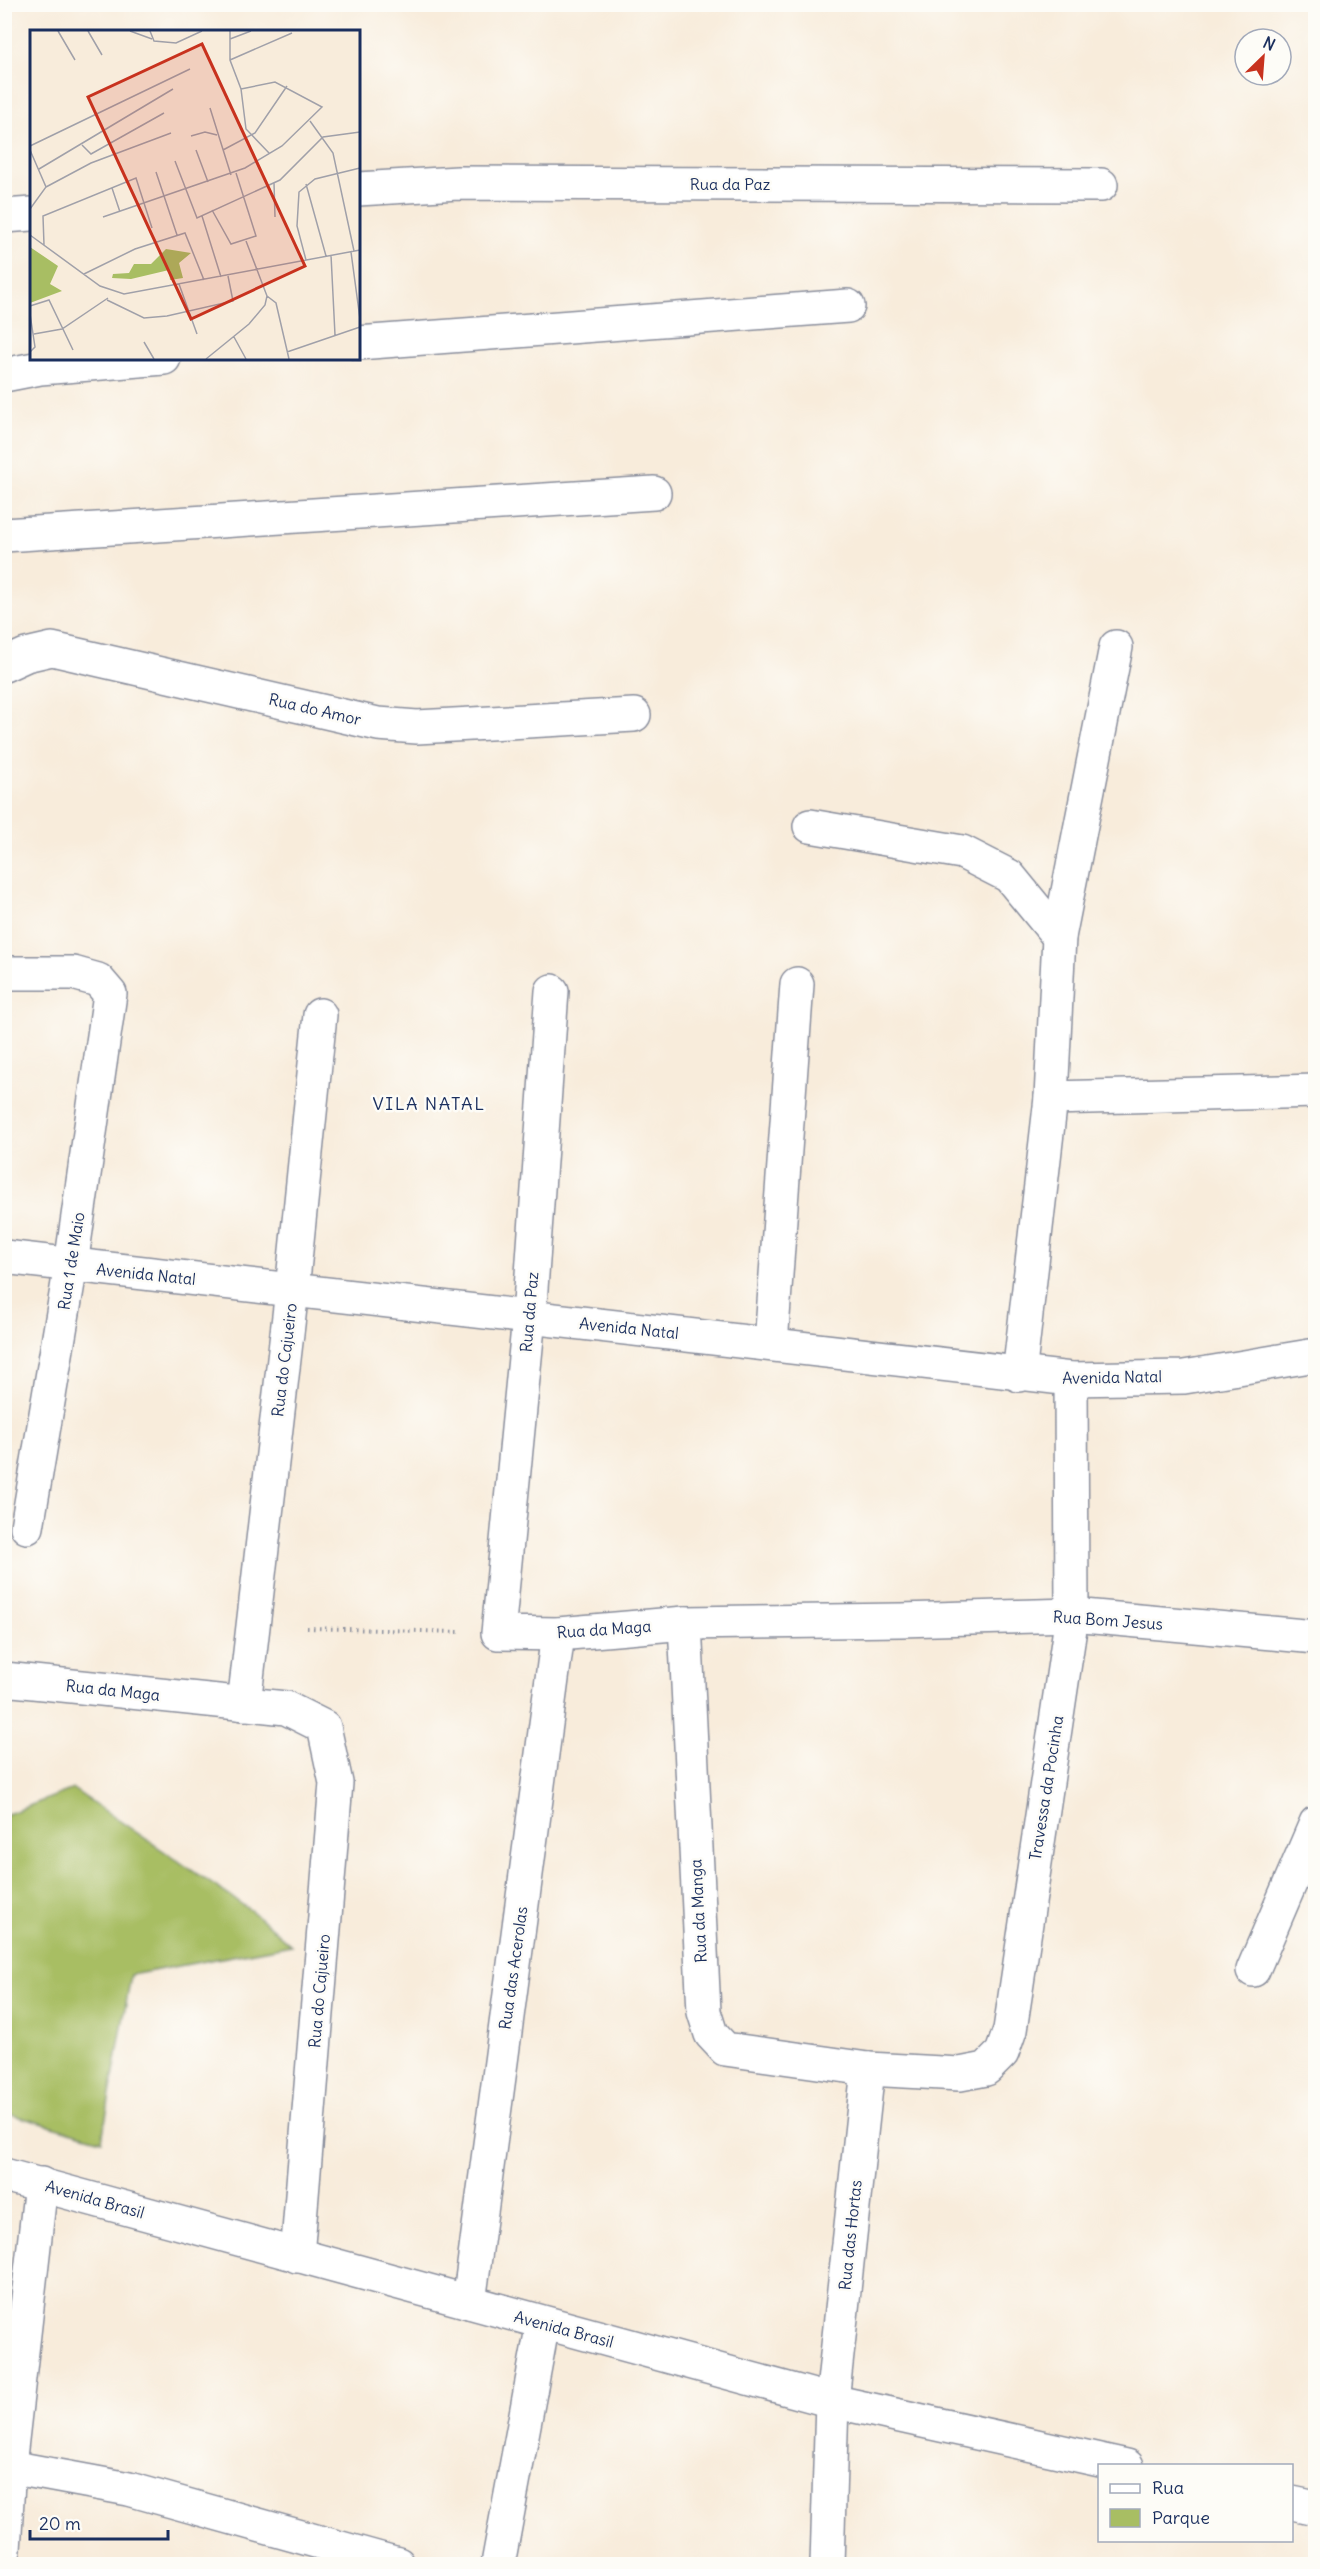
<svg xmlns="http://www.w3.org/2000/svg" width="1320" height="2569" font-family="Delius,sans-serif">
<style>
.green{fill:#a8be63;stroke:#627660;stroke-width:1.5}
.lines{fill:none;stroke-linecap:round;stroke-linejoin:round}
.minor-casing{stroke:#8a8e9c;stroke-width:36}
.path{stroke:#8a8e9c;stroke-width:4;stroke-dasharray:1.5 4.5;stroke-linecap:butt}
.minor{stroke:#fff;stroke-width:33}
.labels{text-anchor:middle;stroke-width:5;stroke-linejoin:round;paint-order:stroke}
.street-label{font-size:16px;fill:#1b2f5e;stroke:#fdfcf7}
.neighbourhood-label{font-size:18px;letter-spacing:1.5px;fill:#1b2f5e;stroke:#fdfcf7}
.inset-road{fill:none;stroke:#a0a0a9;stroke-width:1.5}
.view{fill:#c8321e;fill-opacity:0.15;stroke:#c8321e;stroke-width:3}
.inset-edge{fill:none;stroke:#1b2f5e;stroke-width:3}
</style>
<rect width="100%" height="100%" fill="#fdfcf7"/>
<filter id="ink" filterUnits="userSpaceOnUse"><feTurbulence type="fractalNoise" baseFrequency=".0167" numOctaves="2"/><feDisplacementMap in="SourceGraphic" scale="12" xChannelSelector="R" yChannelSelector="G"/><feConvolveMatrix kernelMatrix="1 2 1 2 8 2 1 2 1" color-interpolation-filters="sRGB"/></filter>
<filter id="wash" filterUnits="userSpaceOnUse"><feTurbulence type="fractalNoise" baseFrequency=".008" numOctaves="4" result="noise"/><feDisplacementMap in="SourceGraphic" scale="24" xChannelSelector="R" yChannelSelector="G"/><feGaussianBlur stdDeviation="1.35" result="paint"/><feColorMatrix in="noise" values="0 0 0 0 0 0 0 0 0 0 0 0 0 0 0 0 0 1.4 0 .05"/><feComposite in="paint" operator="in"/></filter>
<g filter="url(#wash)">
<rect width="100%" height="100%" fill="#f8ecdb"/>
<!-- green -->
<path class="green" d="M 73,1789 L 253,1912 L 291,1945 L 131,1975 L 102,2140 L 5,2113 L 4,2014 L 7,2006 L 4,2005 L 5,1815 Z"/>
</g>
<g filter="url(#ink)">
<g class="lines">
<defs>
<g id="minor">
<path d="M 358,189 L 458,183 L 1101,185"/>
<path d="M 4,216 L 32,214"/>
<path d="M 358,343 L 848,306"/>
<path d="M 4,375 L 40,368 L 164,358"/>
<path d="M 4,535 L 654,493"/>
<path d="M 4,665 L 26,655 L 52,649 L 378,724 L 417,727 L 634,715"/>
<path d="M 810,826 L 962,852 L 1009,876 L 1059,937"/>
<path d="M 4,973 L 73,973 L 98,980 L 110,994 L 71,1265 L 27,1527"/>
<path d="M 552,991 L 529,1317 L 498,1633 L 558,1634 L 685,1623 L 901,1620 L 1072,1615 L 1316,1637"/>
<path d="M 1051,1098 L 1316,1091"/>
<path d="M 4,1257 L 1071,1379 L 1184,1377 L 1316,1355"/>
<path d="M 771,1344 L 797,984"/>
<path d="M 1019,1375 L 1051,1098 L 1059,937 L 1116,647"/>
<path d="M 685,1623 L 704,2012 L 711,2034 L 725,2049 L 868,2069 L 960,2074 L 986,2069 L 1002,2053 L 1010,2030 L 1072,1615 L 1071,1379"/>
<path d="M 4,1679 L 286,1708 L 324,1727 L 336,1783 L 297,2256"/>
<path d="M 244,1704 L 292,1290 L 320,1015"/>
<path d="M 1253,1970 L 1316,1823"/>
<path d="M 4,2175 L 832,2401 L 1127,2466"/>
<path d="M 469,2302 L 558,1634"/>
<path d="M 4,2466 L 129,2489 L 398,2564"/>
<path d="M 1292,2503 L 1316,2508"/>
<path d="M 4,2550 L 9,2466 L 41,2184"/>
<path d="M 498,2564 L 543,2323"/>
<path d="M 827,2564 L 832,2401 L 868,2069"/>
</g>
</defs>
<!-- minor casing -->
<use href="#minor" class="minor-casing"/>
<!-- path -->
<path class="path" d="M 307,1628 L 459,1632"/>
<!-- minor -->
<use href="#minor" class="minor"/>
</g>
</g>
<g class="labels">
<!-- street labels -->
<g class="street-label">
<text x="730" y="190">Rua da Paz</text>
<text transform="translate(315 709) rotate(13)" y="6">Rua do Amor</text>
<text transform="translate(71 1261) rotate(-81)" y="6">Rua 1 de Maio</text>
<text transform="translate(146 1274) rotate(6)" y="6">Avenida Natal</text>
<text transform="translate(529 1312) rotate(-85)" y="6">Rua da Paz</text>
<text transform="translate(629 1328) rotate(6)" y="6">Avenida Natal</text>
<text transform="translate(284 1360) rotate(-83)" y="6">Rua do Cajueiro</text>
<text transform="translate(1112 1377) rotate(-1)" y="6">Avenida Natal</text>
<text transform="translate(1108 1620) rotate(4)" y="6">Rua Bom Jesus</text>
<text transform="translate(604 1629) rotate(-4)" y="6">Rua da Maga</text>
<text transform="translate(113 1690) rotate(6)" y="6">Rua da Maga</text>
<text transform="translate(1046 1788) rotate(-81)" y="6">Travessa da Pocinha</text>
<text transform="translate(698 1911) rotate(-93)" y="6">Rua da Manga</text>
<text transform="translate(513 1968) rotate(-82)" y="6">Rua das Acerolas</text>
<text transform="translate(319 1991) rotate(-85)" y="6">Rua do Cajueiro</text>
<text transform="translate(95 2199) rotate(16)" y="6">Avenida Brasil</text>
<text transform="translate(850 2235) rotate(-84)" y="6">Rua das Hortas</text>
<text transform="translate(564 2329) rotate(15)" y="6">Avenida Brasil</text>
</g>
<!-- neighbourhood labels -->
<g class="neighbourhood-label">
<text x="429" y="1110">VILA NATAL</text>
</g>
</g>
<!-- overview -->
<g transform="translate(30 30)">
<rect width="330" height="330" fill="#f8ecdb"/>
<path d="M 0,217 L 28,236 L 20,254 L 32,261 L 0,273 ZM 136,219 L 161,223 L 149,233 L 153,248 L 140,250 L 139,240 L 101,249 L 82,248 L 83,244 L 99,243 L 104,234 L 121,234 Z" fill="#a8be63"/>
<path class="inset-road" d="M 28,1 L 45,30M 58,1 L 72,25M 100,1 L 122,9M 120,1 L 124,11 L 146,13 L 172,1M 200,1 L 200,30 L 211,59 L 216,99 L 239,123M 200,9 L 221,1M 200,30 L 262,3M 180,78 L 201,145M 280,91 L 303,123 L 324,221M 161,106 L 175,102 L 187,105M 52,115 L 61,124 L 134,83M 0,116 L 160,39M 0,120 L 16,157 L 0,179M 166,120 L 178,152M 193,120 L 225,103 L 257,56M 145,131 L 167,188 L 250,150 L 293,107 L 330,102M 9,139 L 143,59M 126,142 L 147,205M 244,153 L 245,187M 276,154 L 296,226M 16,157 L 61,133 L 141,103M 82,158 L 90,182M 182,180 L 201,214 L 226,206 L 206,143M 172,186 L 191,247M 73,187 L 215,138 L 252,116 L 292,77 L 245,52 L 211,59M 0,205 L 70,256 L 94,264 L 330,220M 14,215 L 13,186 L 106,148 L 122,198M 321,222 L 330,289M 301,225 L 305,305M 276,230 L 267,196 L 269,162 L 285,149 L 330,138M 54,244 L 105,219 L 155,203 L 174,250M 149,254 L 167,304M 237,266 L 246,273 L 259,329M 77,270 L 114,288 L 137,286 L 203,271 L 198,246M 0,276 L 19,270 L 43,320M 0,284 L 5,317 L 0,322M 4,304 L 32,299 L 78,268M 204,307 L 216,329M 114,312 L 124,329M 257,322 L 330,297M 176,329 L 219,294 L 235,275 L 237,266 L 216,211"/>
<path class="view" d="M 172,14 L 275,236 L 161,289 L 58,67 Z"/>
<rect width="330" height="330" class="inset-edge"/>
</g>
<!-- margin -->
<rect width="1320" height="2569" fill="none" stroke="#fdfcf7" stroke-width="24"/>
<!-- legend -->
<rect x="1098" y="2464" width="195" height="78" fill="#fdfcf7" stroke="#a3aaba" stroke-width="1.5"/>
<rect x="1110" y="2484" width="30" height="9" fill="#ffffff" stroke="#a3aaba" stroke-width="1.5"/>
<text x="1152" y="2494" font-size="18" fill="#1b2f5e">Rua</text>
<rect x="1110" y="2509" width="30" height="18" fill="#a8be63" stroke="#a3aaba" stroke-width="1.5"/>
<text x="1152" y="2524" font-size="18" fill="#1b2f5e">Parque</text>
<!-- north arrow -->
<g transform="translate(1263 57) rotate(25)"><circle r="28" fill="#fdfcf7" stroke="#a3aaba" stroke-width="1.5"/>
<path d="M0-4.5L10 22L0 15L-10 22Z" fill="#c8321e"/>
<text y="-9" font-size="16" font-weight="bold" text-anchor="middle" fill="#1b2f5e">N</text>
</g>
<!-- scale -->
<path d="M30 2530v9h138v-9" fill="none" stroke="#1b2f5e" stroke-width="3"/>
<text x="39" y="2530" font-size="18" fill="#1b2f5e" stroke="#fdfcf7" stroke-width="4.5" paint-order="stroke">20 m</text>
</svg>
